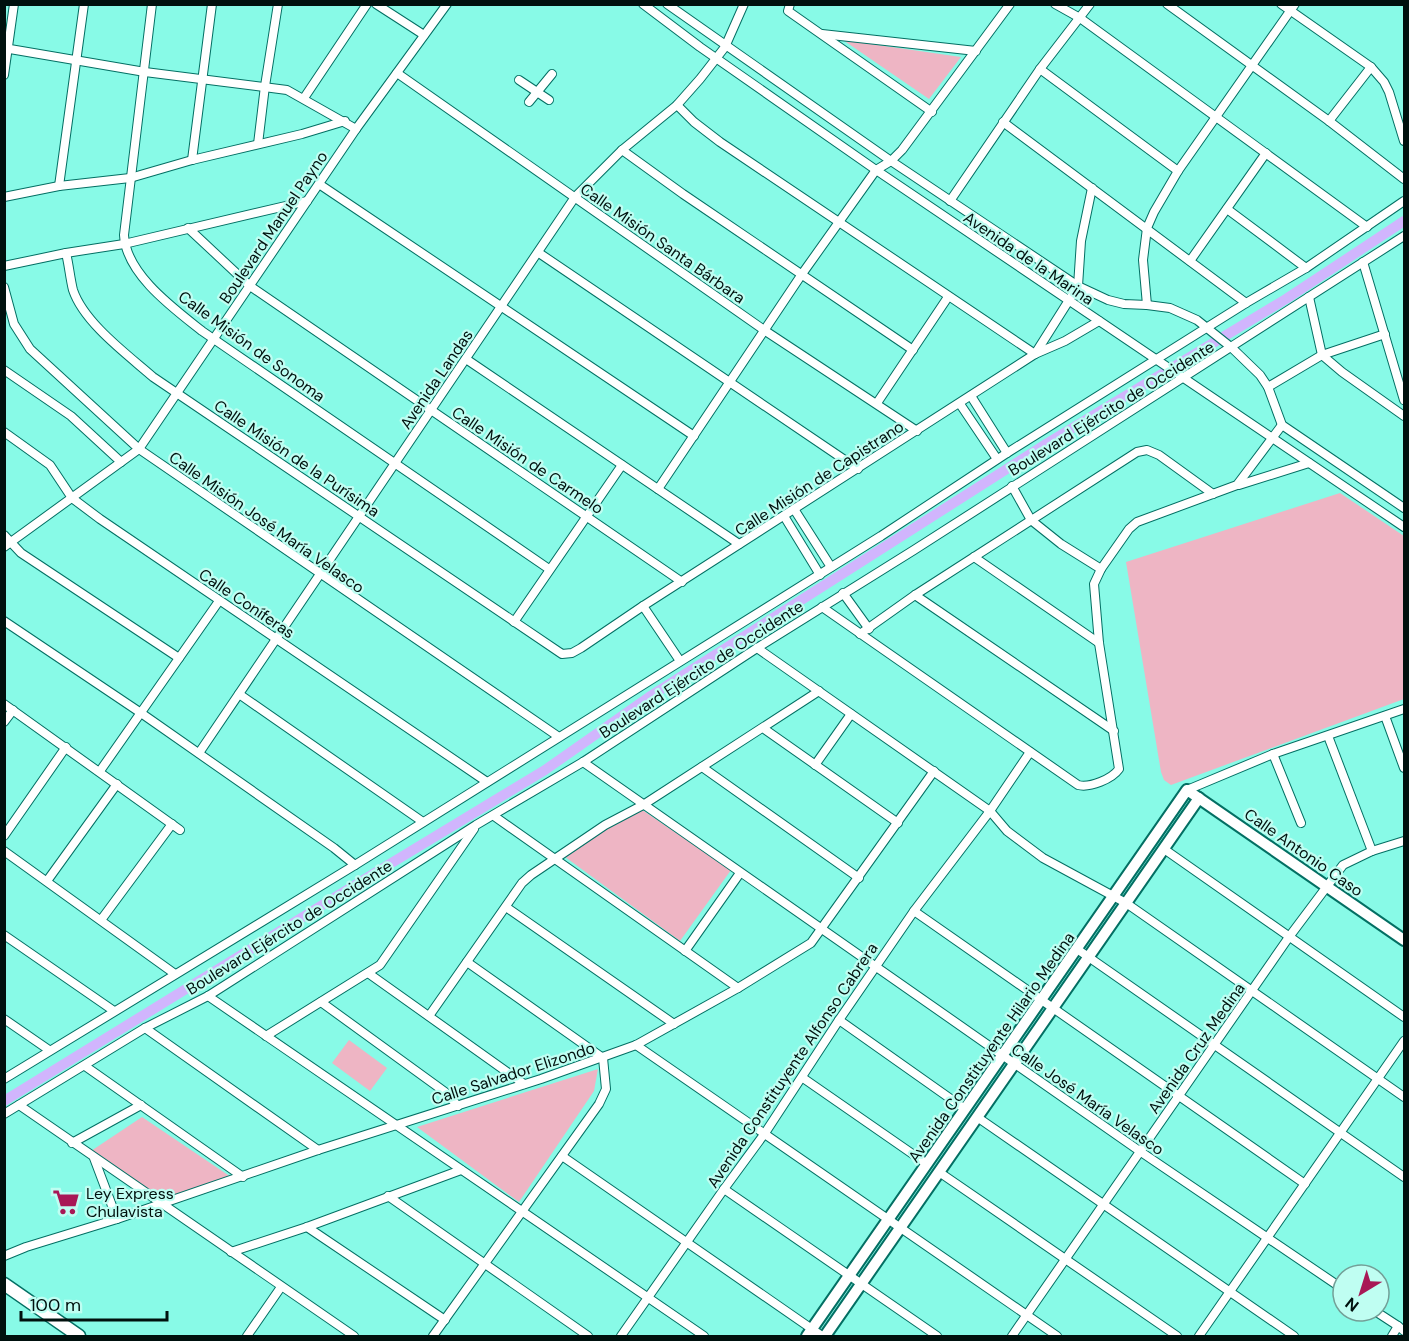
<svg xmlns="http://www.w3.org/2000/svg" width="1409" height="1341" font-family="'DM Sans',sans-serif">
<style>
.green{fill:#eeb5c4}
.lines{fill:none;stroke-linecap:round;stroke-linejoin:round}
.canal{stroke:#d1b5fd;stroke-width:10}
.street-casing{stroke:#036f63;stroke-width:10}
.secondary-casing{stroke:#036f63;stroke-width:14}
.primary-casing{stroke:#036f63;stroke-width:15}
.street{stroke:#fff;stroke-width:8}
.secondary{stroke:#fff;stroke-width:10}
.primary{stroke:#fff;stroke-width:12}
.labels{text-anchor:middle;stroke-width:4.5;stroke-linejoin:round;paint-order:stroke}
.street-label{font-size:16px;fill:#00110e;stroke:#bffef2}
.poi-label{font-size:16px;fill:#00110e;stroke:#bffef2;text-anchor:start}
</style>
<rect width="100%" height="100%" fill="#88fae7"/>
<!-- green -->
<g class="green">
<path d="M 843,40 L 961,57 L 929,99 Z"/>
<path d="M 1340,493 L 1404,536 L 1404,699 L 1171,785 L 1164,780 L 1161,772 L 1126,562 Z"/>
<path d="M 641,809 L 731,870 L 680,941 L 561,854 Z"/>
<path d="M 349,1040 L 387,1068 L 370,1091 L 332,1063 Z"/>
<path d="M 598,1069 L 594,1091 L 519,1202 L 417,1127 Z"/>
<path d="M 142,1117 L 231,1177 L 164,1200 L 91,1151 Z"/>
</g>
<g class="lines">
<!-- canal -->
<path class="canal" d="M 4,1101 L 337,896 L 545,770 L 649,697 L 1046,444 L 1286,299 L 1404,221"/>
<defs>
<g id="street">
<path d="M 152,4 L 124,235 C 126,274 173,308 202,331 L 549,569"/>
<path d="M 376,4 L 424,35"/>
<path d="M 643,4 L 700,47 L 876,170 L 1404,527"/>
<path d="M 667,4 L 891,161 L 1078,286 L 1108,300 L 1124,304 L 1147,305 L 1170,308 L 1197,320 L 1232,348 L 1260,375 L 1268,387 L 1282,425 L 1404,508"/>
<path d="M 790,4 L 788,11 L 932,112"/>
<path d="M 1055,4 L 1080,18 L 1367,227"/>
<path d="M 1167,4 L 1329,121 L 1404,179"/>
<path d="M 1281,4 L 1371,67 L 1384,82 L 1389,92 L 1404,141"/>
<path d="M 822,34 L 976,51"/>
<path d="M 4,48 L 145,72 L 287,90 L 356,129"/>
<path d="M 1040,69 L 1178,171"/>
<path d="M 397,73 L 764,330 L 917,431"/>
<path d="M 4,75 L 14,4"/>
<path d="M 519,80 L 549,100"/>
<path d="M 304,98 L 367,4"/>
<path d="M 529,102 L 552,74"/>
<path d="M 677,105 L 694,122 L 720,142 L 1035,354 L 1078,286 L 1081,241 L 1092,188"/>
<path d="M 1329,121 L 1371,67"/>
<path d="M 1003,122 L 1246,303"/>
<path d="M 258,144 L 265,86 L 278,4"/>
<path d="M 622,150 L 683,194 L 913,350"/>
<path d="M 192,160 L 212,4"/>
<path d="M 319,184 L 694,436"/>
<path d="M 59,186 L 84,4"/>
<path d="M 4,197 L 59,186 L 130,178 L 192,160 L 302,134 L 345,121"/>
<path d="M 950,201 L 1040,69 L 1090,4"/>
<path d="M 1227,209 L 1306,268"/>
<path d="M 188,228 L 250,286 L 682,582"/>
<path d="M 66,253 C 69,265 70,278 73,290 C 84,323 128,355 153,377 L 562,654 L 572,653 L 581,648 L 643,606 L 1035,354 L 1065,341 L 1099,321"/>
<path d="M 539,253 L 858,469"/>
<path d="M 1190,261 L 1266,153"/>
<path d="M 1363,262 L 1404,400"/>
<path d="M 4,266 L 66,253 L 124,244 L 307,201"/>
<path d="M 4,287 L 14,324 L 30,349 L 139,449 L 559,737"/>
<path d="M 1309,297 L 1322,355 L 1342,372 L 1404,416"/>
<path d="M 1147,305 L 1143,260 L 1147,228 L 1154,212 L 1178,171 L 1295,4"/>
<path d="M 466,359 L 739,544"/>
<path d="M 4,370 L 71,416 L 121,462"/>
<path d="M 1268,387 L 1322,355 L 1385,334"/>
<path d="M 971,396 L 1007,453"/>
<path d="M 877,403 L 948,297"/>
<path d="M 960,404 L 997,459"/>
<path d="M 4,432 L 50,465 L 72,498 L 100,519 L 487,782"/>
<path d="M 1239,485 L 1309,463"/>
<path d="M 1012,486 L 1031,520 L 1061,544 L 1101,569"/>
<path d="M 658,489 L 802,274 L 876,170 L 891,161 L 902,150 L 1010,4"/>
<path d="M 794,509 L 831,567"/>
<path d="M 784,516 L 820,575"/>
<path d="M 4,535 L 21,553 L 179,658"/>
<path d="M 4,547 L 139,449 L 356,129 L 447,4"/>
<path d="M 974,557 L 1099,643"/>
<path d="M 843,593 L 869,629"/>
<path d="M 915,595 L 1114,731"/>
<path d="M 643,606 L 680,661"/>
<path d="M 822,607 L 1078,785 C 1090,788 1112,779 1119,769 L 1099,643 L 1094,584 L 1101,569 L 1129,529 L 1137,522 L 1237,485 L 1282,425"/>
<path d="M 4,621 L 141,713 L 334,848 L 355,865"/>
<path d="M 514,622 L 622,465"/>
<path d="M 860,634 L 915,595 L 1137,452 L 1147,450 L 1159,455 L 1213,494"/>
<path d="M 757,648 L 990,811 L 1007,831 L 1043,858 L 1126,903 L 1404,1097"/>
<path d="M 239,694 L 423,822"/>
<path d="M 4,704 L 180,830"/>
<path d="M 1385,716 L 1404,768"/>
<path d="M 4,722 L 13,710"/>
<path d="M 763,728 L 898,823"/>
<path d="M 1328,736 L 1372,851"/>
<path d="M 199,753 L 575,197 L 622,150 L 677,105 L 700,79 L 725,47 L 744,4"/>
<path d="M 1273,754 L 1301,823"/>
<path d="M 583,762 L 1141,1152 L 1343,1289"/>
<path d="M 815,765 L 851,714"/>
<path d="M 702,767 L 859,878"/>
<path d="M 100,771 L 219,601"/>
<path d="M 1187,790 L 1273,754 L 1404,709"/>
<path d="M 494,816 L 738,988"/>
<path d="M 4,836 L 66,747"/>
<path d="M 1164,849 L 1404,1017"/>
<path d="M 4,851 L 175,974"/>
<path d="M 47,881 L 117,784"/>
<path d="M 506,907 L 674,1024"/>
<path d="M 914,911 L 1305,1184"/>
<path d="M 101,920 L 172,824"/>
<path d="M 4,935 L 114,1011"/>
<path d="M 1077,949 L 1404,1177"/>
<path d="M 685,951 L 740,873"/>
<path d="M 368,973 L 524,1084"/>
<path d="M 208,996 L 704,1336"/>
<path d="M 321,1002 L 445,1092 L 458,1106"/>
<path d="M 429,1016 L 522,883 L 531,875 L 605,825 L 643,805 L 819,691"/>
<path d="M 4,1019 L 49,1050"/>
<path d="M 839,1020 L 965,1109"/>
<path d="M 145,1028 L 318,1150"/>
<path d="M 266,1036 L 380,965 L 474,829"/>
<path d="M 636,1045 L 1057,1336"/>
<path d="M 85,1066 L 243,1177"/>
<path d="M 803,1078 L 927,1164"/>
<path d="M 4,1079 L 355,865 L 881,536 L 1007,453 L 1246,303 L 1306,268 L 1404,201"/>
<path d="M 19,1105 L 354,1336"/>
<path d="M 4,1114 L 145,1028 L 208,996 L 476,825 L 583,762 L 757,648 L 914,550 L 1404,236"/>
<path d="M 977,1117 L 1294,1336"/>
<path d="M 72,1143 L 141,1105"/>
<path d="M 562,1156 L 822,1336"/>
<path d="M 94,1158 L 117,1219"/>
<path d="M 939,1172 L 1177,1336"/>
<path d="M 724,1189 L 937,1336"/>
<path d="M 388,1196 L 588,1336"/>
<path d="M 307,1227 L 445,1320"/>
<path d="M 231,1252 L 307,1227 L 461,1170"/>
<path d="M 4,1256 L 26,1247 L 117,1219 L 318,1150 L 541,1079 L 636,1045 L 738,988 L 811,943 L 934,771"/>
<path d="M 1375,1311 L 1398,1326"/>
<path d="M 247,1336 L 281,1287"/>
<path d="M 433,1336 L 599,1104 L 606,1089 L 603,1058 L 467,962"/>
<path d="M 621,1336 L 724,1189 L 765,1133 L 839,1020 L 914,911 L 990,811 L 1030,752"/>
<path d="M 1012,1336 L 1289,937 L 1343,865 L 1372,851 L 1404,841"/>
<path d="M 1199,1336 L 1404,1041"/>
<path d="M 1392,1336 L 1398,1326 L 1404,1331"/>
</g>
<g id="secondary">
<path d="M 807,1336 L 1187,790 L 1404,940"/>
<path d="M 825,1336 L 1199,798"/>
</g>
<path id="primary" d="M 4,1284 L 79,1336"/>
</defs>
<!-- street casing -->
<use href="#street" class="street-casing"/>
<!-- secondary casing -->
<use href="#secondary" class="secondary-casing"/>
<!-- primary casing -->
<use href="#primary" class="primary-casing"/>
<!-- street -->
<use href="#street" class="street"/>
<!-- secondary -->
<use href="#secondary" class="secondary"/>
<!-- primary -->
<use href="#primary" class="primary"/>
</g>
<!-- icons -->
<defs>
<symbol id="supermarket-bare" viewBox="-9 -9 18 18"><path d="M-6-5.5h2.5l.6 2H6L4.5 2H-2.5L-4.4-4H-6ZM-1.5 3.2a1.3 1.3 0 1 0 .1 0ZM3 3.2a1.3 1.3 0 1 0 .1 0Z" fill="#a81856" stroke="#bffef2" stroke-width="2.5" paint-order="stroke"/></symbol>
</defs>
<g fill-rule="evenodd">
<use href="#supermarket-bare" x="47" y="1183" width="38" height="38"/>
</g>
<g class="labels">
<!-- street labels -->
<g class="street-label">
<text transform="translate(273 227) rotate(-56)" y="6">Boulevard Manuel Payno</text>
<text transform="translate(663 243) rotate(35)" y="6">Calle Misión Santa Bárbara</text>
<text transform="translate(1029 258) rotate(34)" y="6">Avenida de la Marina</text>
<text transform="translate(252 346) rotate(36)" y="6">Calle Misión de Sonoma</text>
<text transform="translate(436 379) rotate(-56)" y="6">Avenida Landas</text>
<text transform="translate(1111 408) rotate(-32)" y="6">Boulevard Ejército de Occidente</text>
<text transform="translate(297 458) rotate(34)" y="6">Calle Misión de la Purísima</text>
<text transform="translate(528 460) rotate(34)" y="6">Calle Misión de Carmelo</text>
<text transform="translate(819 478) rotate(-33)" y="6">Calle Misión de Capistrano</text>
<text transform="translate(267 522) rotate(35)" y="6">Calle Misión José María Velasco</text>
<text transform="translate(247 603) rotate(34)" y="6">Calle Coníferas</text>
<text transform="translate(701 669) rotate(-33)" y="6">Boulevard Ejército de Occidente</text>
<text transform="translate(1304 852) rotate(35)" y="6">Calle Antonio Caso</text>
<text transform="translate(289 927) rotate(-32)" y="6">Boulevard Ejército de Occidente</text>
<text transform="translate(991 1047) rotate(-55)" y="6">Avenida Constituyente Hilario Medina</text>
<text transform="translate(1196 1048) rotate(-55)" y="6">Avenida Cruz Medina</text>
<text transform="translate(792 1065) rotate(-56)" y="6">Avenida Constituyente Alfonso Cabrera</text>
<text transform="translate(513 1073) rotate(-18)" y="6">Calle Salvador Elizondo</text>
<text transform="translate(1088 1099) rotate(35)" y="6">Calle José María Velasco</text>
</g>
<!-- poi labels -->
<g class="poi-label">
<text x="86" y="1199">Ley Express<tspan x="86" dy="18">Chulavista</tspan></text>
</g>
</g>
<!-- border -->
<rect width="1409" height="1341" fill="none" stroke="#00110e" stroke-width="12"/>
<!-- north arrow -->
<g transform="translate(1361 1293) rotate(218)"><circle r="28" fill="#bffef2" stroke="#739f97" stroke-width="1.5"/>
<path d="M0-4.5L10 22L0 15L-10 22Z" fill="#a81856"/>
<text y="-9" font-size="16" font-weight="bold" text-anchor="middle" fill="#00110e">N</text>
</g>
<!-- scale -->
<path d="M21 1311v9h146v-9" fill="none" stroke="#00110e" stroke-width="3"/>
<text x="30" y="1311" font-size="18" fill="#00110e" stroke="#bffef2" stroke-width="4.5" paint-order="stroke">100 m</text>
</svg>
